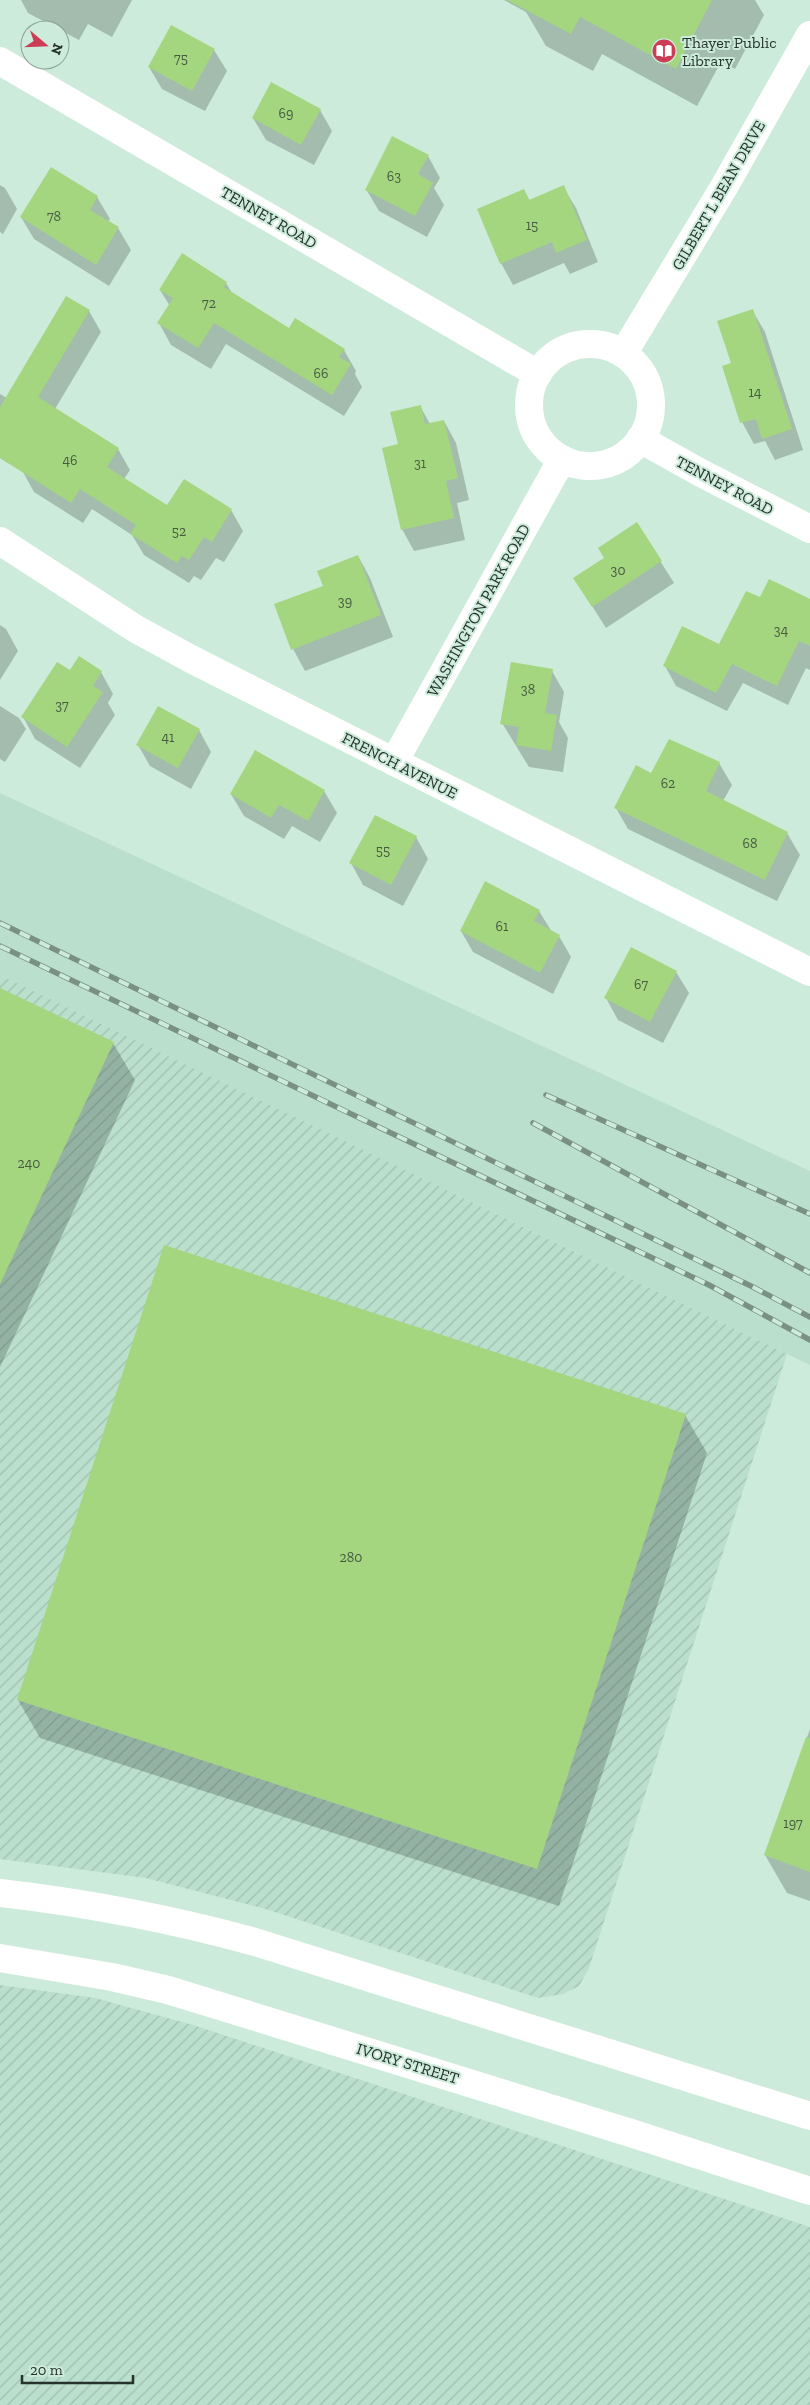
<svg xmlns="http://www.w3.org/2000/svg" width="810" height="2405" font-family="'Zilla Slab',serif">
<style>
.built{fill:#badfcc}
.industrial{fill:url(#industrial-furrows)}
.shadow{fill:#0003}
.building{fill:#a4d680}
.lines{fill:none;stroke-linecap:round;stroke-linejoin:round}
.minor{stroke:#fff;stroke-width:28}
.rail-casing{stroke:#7a9084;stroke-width:5.5}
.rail{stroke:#ccebda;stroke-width:4;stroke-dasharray:11;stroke-linecap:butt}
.labels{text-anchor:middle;stroke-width:4;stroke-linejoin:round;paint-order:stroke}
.number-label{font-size:14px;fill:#465b41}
.poi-label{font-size:16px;fill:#26322c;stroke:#ccebda;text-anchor:start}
.street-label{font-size:16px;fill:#26322c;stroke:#ccebda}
</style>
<defs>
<pattern id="industrial-furrows" width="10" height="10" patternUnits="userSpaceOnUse" patternTransform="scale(1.25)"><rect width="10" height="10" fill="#badfcc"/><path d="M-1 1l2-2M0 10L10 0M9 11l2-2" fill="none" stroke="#a0c0af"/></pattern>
</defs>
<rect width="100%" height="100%" fill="#ccebda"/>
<!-- built -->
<path class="built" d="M 0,793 L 810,1171 L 810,1365 L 0,975 Z"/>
<!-- industrial -->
<g class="industrial">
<path d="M 0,975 L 787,1354 L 589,1968 L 579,1986 L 563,1994 L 538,1998 L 269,1910 L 146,1878 L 0,1859 Z"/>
<path d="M 0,1985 L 95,1998 L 193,2025 L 810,2227 L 810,2405 L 0,2405 Z"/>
</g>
<!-- shadow -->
<g class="shadow">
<path d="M 21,0 L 132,0 L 112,37 L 88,24 L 79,40 L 28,13 Z"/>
<path d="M 504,0 L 755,0 L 764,15 L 735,69 L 721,62 L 697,106 L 602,54 L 593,71 L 546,46 L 526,12 Z"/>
<path d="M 214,50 L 227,71 L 205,111 L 162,89 L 149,67 Z"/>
<path d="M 320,110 L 332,131 L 314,165 L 266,140 L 253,118 Z"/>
<path d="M 428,156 L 440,178 L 434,188 L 444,205 L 427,237 L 379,211 L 366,189 Z"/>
<path d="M 0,185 L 5,188 L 17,209 L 3,234 L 0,232 Z"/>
<path d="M 563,187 L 576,208 L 598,262 L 570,274 L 564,263 L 513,285 L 501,263 L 524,190 L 530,201 Z"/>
<path d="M 97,197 L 110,219 L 108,222 L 118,228 L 131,250 L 109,286 L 34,239 L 21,217 Z"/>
<path d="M 226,283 L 233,295 L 289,330 L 344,350 L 356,371 L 355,374 L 362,387 L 344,416 L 226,344 L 211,369 L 171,345 L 159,323 L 170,306 L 160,290 Z"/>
<path d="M 752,310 L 765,332 L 803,450 L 775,460 L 765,441 L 754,444 L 742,422 L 733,364 Z"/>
<path d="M 89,311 L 101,332 L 55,409 L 118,449 L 130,470 L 124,479 L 168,507 L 184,481 L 231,510 L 243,531 L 224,562 L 216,558 L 201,580 L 194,576 L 189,583 L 144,555 L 132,535 L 92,509 L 83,523 L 34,492 L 23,472 L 0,458 L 0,394 L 7,398 Z"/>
<path d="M 420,406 L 430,424 L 444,421 L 456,443 L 469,500 L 457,503 L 465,540 L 414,551 L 402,529 L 399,445 Z"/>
<path d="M 637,524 L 674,583 L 606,628 L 575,579 L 605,558 Z"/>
<path d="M 358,556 L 370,578 L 393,637 L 305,671 L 293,649 L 325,586 Z"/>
<path d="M 761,599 L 810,600 L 810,670 L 806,668 L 788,705 L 743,683 L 727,711 L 676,686 L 665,666 L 720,646 Z"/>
<path d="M 0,625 L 6,629 L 18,651 L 0,680 Z"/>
<path d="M 552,671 L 564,692 L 559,722 L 568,738 L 563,772 L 529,767 L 502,723 Z"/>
<path d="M 70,672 L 101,672 L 113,694 L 108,703 L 115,715 L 80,768 L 35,739 L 23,717 Z"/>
<path d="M 0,706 L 19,718 L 26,729 L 5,762 L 0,759 Z"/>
<path d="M 199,730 L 211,752 L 191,789 L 150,766 L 138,745 Z"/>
<path d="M 719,763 L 732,785 L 723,801 L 787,833 L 800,855 L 777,901 L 628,829 L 616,808 L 651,775 Z"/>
<path d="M 324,791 L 337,813 L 320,842 L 292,826 L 284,839 L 244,816 L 231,794 Z"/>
<path d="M 416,837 L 428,859 L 403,906 L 363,885 L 351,863 Z"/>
<path d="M 539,911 L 552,932 L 559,936 L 571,957 L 553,994 L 473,952 L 461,931 Z"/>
<path d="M 676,972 L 689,993 L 663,1043 L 618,1020 L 606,998 Z"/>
<path d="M 0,989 L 113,1043 L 135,1080 L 0,1367 Z"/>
<path d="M 685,1415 L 707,1453 L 559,1906 L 40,1738 L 18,1700 Z"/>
<path d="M 810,1729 L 810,1901 L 787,1893 L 765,1855 Z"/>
</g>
<!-- building -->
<g class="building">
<path d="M 507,0 L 712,0 L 676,69 L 580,17 L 571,34 Z"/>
<path d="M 171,25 L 215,49 L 192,91 L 148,67 Z"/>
<path d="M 271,82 L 321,109 L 301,145 L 252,118 Z"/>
<path d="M 392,136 L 429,155 L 418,174 L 433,183 L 415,216 L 365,190 Z"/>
<path d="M 51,167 L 98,196 L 90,210 L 119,227 L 96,265 L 20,217 Z"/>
<path d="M 564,185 L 587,240 L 556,253 L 552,242 L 500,264 L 477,209 L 524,189 L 529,200 Z"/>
<path d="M 182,253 L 227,282 L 224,287 L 289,328 L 295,318 L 345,349 L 339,357 L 351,364 L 332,395 L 214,323 L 198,348 L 157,323 L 173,298 L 159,290 Z"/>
<path d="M 66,296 L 90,310 L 38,397 L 119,448 L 107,467 L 167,505 L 184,479 L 232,509 L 212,542 L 204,537 L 189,560 L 182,556 L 177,563 L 130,534 L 136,525 L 80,489 L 71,503 L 0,458 L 0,407 Z"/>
<path d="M 753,309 L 792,429 L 762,439 L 756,419 L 740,423 L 722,366 L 731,363 L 717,321 Z"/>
<path d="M 421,405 L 425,424 L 444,420 L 458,478 L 446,481 L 454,518 L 401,530 L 382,448 L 398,444 L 390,412 Z"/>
<path d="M 637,522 L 662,561 L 592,607 L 573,578 L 604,558 L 598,548 Z"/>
<path d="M 358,555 L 381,615 L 291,650 L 274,604 L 323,586 L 317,571 Z"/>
<path d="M 769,579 L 810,599 L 810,646 L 799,641 L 777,686 L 732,664 L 716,693 L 663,666 L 682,626 L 719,644 L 746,591 L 760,597 Z"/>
<path d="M 79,656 L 102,671 L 93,686 L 103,692 L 67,747 L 21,717 L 57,662 L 70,670 Z"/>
<path d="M 511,662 L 553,669 L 545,713 L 557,715 L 551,751 L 516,745 L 519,727 L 500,724 Z"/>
<path d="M 158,706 L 200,729 L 178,768 L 136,745 Z"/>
<path d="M 669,739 L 720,762 L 706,791 L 788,832 L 765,880 L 614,808 L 636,765 L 651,773 Z"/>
<path d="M 255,750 L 325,790 L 308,821 L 279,805 L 271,818 L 230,794 Z"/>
<path d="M 375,815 L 417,836 L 391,885 L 349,863 Z"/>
<path d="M 485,881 L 540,910 L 534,921 L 560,935 L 540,973 L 460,931 Z"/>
<path d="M 631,947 L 677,971 L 650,1022 L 604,998 Z"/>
<path d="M 0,988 L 114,1042 L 0,1284 Z"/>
<path d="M 164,1245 L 686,1414 L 537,1869 L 17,1700 Z"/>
<path d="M 806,1737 L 810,1738 L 810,1872 L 764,1855 Z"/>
</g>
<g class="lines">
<!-- minor -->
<g class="minor">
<path d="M 0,61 L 538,374"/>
<circle cx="590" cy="405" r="61"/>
<path d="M 623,354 L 724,187 L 810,35"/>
<path d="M 640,439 L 701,473 L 810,529"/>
<path d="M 0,541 L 136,629 L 191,659 L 810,972"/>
<path d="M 394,762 L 562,459"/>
<path d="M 0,1893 C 87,1903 171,1919 255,1942 L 810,2116"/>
<path d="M 0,1958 L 112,1977 L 168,1990 L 634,2134 L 810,2191"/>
</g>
<defs>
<g id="rail">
<path d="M 0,923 L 753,1287 L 810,1317"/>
<path d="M 0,946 L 709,1285 L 810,1340"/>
<path d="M 546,1095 L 810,1214"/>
<path d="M 533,1123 L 810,1273"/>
</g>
</defs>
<!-- rail casing -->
<use href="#rail" class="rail-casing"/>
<!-- rail -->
<use href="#rail" class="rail"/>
</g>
<!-- icons -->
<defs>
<symbol id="library-disc" viewBox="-11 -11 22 22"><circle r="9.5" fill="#cc3c54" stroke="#ccebda"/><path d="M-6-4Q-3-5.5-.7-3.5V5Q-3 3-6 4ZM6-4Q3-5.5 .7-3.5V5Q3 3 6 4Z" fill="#fff"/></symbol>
</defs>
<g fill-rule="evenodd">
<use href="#library-disc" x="650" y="37" width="28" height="28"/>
</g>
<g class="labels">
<!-- number labels -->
<g class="number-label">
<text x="181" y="63">75</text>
<text x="286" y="118">69</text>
<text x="394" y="181">63</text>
<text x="54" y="221">78</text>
<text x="532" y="230">15</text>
<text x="209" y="308">72</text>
<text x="321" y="378">66</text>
<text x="755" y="397">14</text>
<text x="70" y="465">46</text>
<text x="420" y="468">31</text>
<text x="179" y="536">52</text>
<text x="618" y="575">30</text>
<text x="345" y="606">39</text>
<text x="781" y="635">34</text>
<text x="528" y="694">38</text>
<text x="62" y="710">37</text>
<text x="168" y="742">41</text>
<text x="668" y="788">62</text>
<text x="750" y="848">68</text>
<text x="383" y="855">55</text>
<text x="502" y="931">61</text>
<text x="641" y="989">67</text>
<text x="29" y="1168">240</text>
<text x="351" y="1562">280</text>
<text x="793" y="1828">197</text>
</g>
<!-- poi labels -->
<g class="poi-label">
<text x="682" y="48">Thayer Public<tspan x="682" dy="18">Library</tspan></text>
</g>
<!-- street labels -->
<g class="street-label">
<text transform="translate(718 195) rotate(-60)" y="6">GILBERT L BEAN DRIVE</text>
<text transform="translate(269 217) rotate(30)" y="6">TENNEY ROAD</text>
<text transform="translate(725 485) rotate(28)" y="6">TENNEY ROAD</text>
<text transform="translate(478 610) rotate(-61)" y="6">WASHINGTON PARK ROAD</text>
<text transform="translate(400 765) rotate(27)" y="6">FRENCH AVENUE</text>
<text transform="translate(408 2063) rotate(17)" y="6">IVORY STREET</text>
</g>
</g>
<!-- north arrow -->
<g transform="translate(45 45) rotate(109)"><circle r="24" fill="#ccebda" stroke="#8aa194"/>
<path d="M0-4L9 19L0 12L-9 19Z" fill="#cc3c54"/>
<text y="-8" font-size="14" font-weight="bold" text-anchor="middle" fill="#26322c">N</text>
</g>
<!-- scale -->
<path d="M22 2375v8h111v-8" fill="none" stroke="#26322c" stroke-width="2.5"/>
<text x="30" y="2375" font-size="15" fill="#26322c" stroke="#ccebda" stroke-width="4" paint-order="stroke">20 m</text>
</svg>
